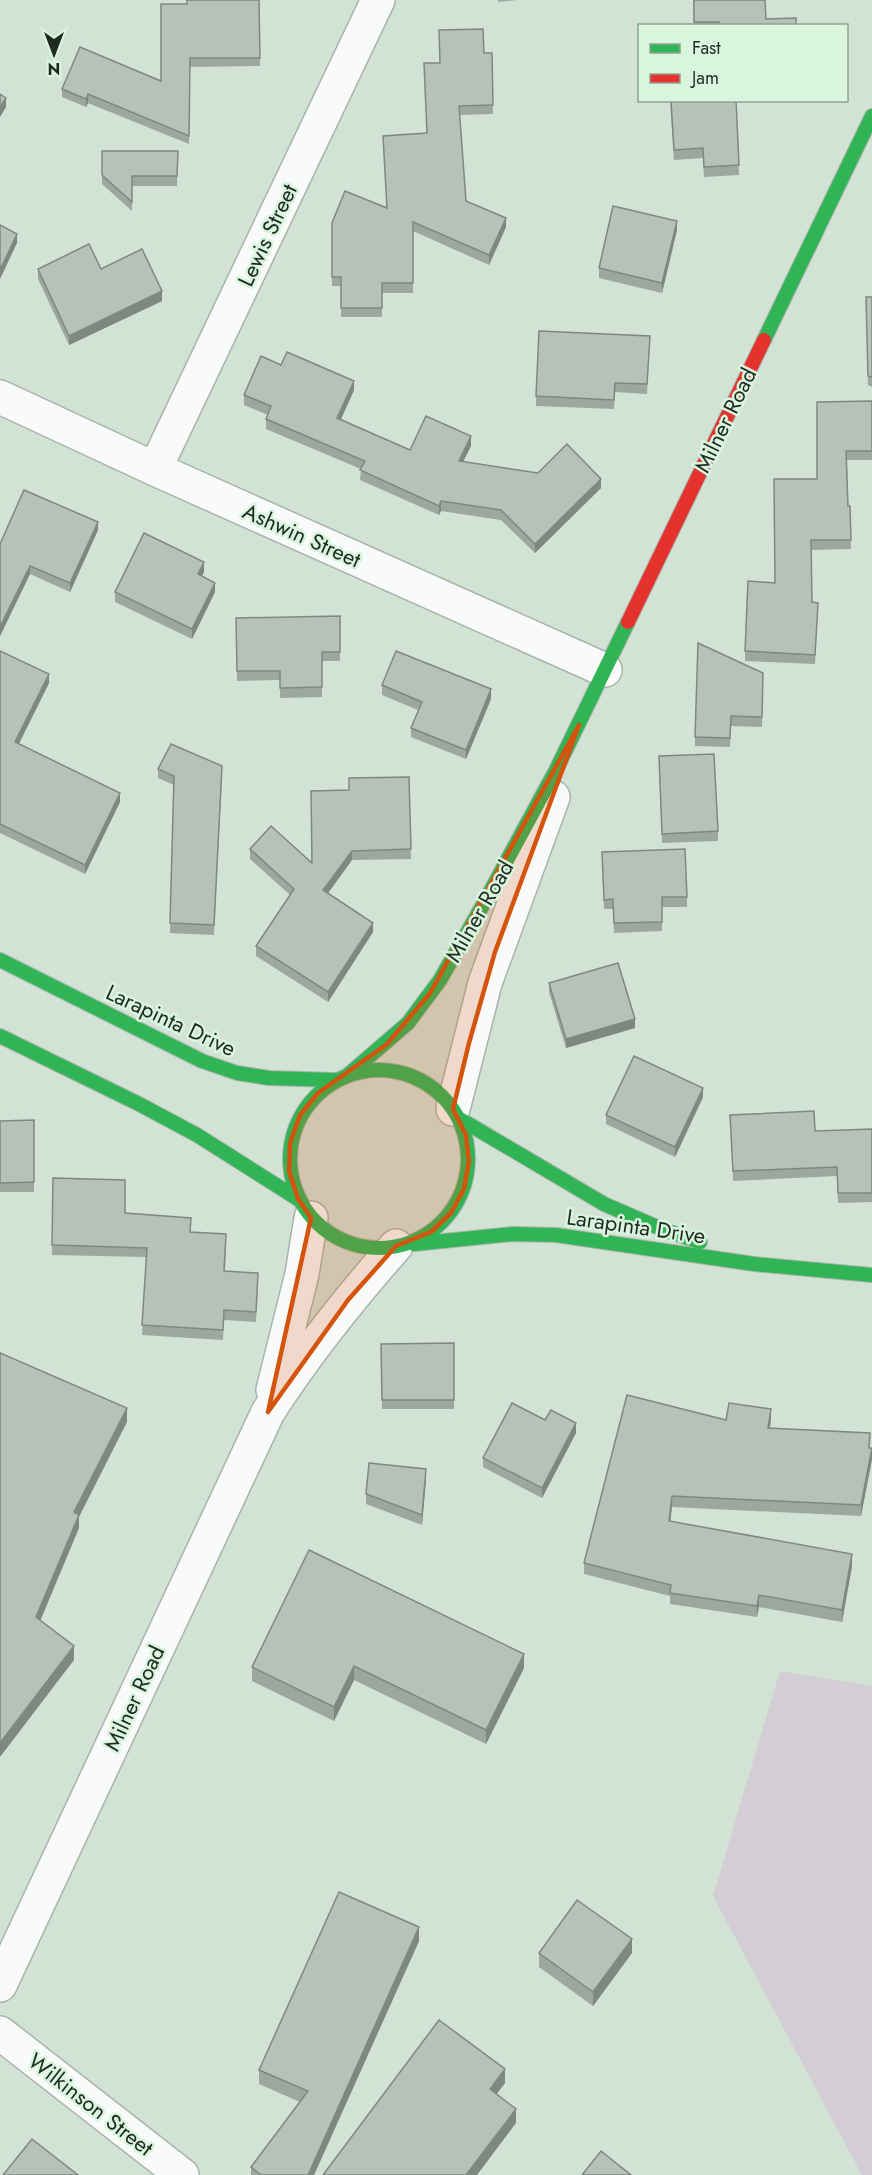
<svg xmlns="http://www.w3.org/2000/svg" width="872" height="2175" font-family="Jost,sans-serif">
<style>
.green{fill:#d2ced4}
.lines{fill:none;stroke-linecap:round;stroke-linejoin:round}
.street-casing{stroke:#a8b4aa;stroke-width:36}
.fast-casing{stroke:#a8b4aa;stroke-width:16}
.jam-casing{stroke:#a8b4aa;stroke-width:16}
.street{stroke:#f8fbf9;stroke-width:33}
.fast{stroke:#30b455;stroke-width:14}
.jam{stroke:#e5322d;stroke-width:14}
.wall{fill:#9ca79d}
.shaded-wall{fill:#7f8880}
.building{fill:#b5c2b7;stroke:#7f8880;stroke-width:1.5}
.marked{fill:#d4540e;fill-opacity:0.2;stroke:#d4540e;stroke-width:4.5;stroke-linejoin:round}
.labels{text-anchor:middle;stroke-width:5;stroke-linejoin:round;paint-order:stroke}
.street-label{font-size:22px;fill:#1f2a21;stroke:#d9f5de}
</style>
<rect width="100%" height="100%" fill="#d2e2d5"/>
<!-- green -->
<path class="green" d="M 780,1671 L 872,1686 L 872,2175 L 862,2175 L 713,1896 Z"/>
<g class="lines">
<defs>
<g id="street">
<path d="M 0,397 L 155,469 L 605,670"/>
<path d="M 155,469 L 378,0"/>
<path d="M 453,1109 L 485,983 L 553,797"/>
<path d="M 273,1390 L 302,1274 L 311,1218"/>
<path d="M 0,1985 L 268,1412 C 306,1353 349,1299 396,1246"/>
<path d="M 0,2033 L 182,2175"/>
</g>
<g id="fast">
<path d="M 764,340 L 872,116"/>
<path d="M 0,960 L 202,1061 L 237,1073 L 269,1078 L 335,1080"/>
<path d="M 0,1036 L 139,1104 L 197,1135 L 298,1199"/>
<circle cx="379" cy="1159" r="89"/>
<path d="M 349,1074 L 408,1023 L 440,980 L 484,903 L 556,770 L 628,622"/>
<path d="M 460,1119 L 604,1204 L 664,1230 L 700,1242"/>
<path d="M 414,1244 L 513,1234 L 556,1235 L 754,1264 L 872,1275"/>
</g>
<path id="jam" d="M 628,622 L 764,340"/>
</defs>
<!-- street casing -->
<use href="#street" class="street-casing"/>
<!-- fast casing -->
<use href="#fast" class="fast-casing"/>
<!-- jam casing -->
<use href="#jam" class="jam-casing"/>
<!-- street -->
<use href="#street" class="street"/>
<!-- fast -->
<use href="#fast" class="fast"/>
<!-- jam -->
<use href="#jam" class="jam"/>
</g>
<!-- wall -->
<g class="wall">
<path d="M 259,0 L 260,66 L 190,67 L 189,144 L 88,103 L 86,107 L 62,97 L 62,89 L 161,81 L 187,4 Z"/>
<path d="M 498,0 L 517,0 L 498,2 Z"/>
<path d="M 693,0 L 766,19 L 796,26 L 694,26 Z"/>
<path d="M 484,53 L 492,53 L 493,114 L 460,115 L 466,201 L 506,227 L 489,265 L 413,231 L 413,293 L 382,293 L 382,317 L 341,317 L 341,286 L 332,286 L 332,223 L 387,208 L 383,136 L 426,133 L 440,63 Z"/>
<path d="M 670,100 L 736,100 L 739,175 L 704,177 L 703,158 L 674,160 Z"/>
<path d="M 102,151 L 178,151 L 177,186 L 132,186 L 132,211 L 102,184 Z"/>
<path d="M 677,230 L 662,293 L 599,278 L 599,268 Z"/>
<path d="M 38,269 L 101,269 L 162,301 L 69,345 L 38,279 Z"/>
<path d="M 866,297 L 872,297 L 872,387 L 868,385 Z"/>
<path d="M 650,336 L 647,394 L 615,392 L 614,409 L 536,406 L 536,396 Z"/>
<path d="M 281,365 L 354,390 L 341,419 L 410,450 L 471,446 L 463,461 L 601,488 L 535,553 L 501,520 L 441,511 L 439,515 L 360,480 L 361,469 L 266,429 L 266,419 L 268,415 L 244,405 L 244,395 Z"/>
<path d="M 872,401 L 872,460 L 847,460 L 848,506 L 850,506 L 851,549 L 811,550 L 812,602 L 818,612 L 815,664 L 745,661 L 745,651 L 775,583 Z"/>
<path d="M 98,530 L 70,592 L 30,574 L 0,636 L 0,544 Z"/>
<path d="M 204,572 L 202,576 L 215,592 L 192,639 L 115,602 L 115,592 Z"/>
<path d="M 340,616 L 340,661 L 322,661 L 322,697 L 280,698 L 280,680 L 237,681 L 236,618 Z"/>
<path d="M 0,651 L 49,683 L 19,744 L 120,802 L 85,874 L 0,833 Z"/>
<path d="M 763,673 L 762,727 L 731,726 L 730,747 L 695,746 L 695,737 Z"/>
<path d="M 382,685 L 491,699 L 466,759 L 411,737 L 411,728 L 418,710 L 382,695 Z"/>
<path d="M 659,766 L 718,831 L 718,841 L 662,843 Z"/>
<path d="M 158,769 L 222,775 L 214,935 L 170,933 L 174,785 L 158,778 Z"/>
<path d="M 409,777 L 411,859 L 352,860 L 328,893 L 373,932 L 328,1002 L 256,956 L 256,946 L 290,895 L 250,859 L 250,849 L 312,863 L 349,790 Z"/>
<path d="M 602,862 L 687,897 L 687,907 L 662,907 L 662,931 L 614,933 L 613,909 L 604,909 Z"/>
<path d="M 549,983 L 635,1028 L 566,1048 L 549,992 Z"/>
<path d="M 703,1097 L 675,1157 L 606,1124 L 606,1115 Z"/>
<path d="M 730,1115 L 815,1131 L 872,1129 L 872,1202 L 838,1203 L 837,1176 L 733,1181 Z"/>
<path d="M 34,1120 L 34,1192 L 0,1192 L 0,1121 Z"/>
<path d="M 53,1178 L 125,1213 L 191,1232 L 226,1244 L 225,1271 L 258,1283 L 256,1322 L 224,1320 L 223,1340 L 142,1335 L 147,1257 L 52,1255 Z"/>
<path d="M 454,1343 L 454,1409 L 382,1409 L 381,1344 Z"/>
<path d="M 545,1420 L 576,1433 L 542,1498 L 483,1467 L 483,1458 Z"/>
<path d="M 726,1420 L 771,1420 L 770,1428 L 870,1448 L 872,1459 L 861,1516 L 672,1507 L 670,1522 L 852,1566 L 842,1622 L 759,1607 L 757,1617 L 670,1604 L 670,1596 L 584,1574 L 584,1563 Z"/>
<path d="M 426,1479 L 422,1525 L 366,1504 L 366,1494 Z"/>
<path d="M 309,1550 L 524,1668 L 486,1744 L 354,1680 L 334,1721 L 252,1681 L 252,1667 Z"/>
<path d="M 419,1941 L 314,2175 L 251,2175 L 251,2167 L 300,2102 L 259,2084 L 259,2070 Z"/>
<path d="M 539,1953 L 632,1953 L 593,2006 L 539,1967 Z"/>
</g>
<!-- shaded-wall -->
<g class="shaded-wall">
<path d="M 88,94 L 88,103 L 86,107 L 86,99 Z"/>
<path d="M 6,98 L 6,107 L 0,117 L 0,107 Z"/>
<path d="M 506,218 L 506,227 L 489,265 L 489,255 Z"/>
<path d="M 677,221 L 677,230 L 662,293 L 662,283 Z"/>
<path d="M 17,234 L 17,243 L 0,279 L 0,270 Z"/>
<path d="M 162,291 L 162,301 L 69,345 L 69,336 Z"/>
<path d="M 354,381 L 354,390 L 337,428 L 337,418 Z"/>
<path d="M 471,436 L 471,446 L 459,470 L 459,461 Z"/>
<path d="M 601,479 L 601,488 L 535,553 L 535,544 Z"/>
<path d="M 441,501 L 441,511 L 439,515 L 439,506 Z"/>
<path d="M 98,522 L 98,530 L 70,592 L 70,583 Z"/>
<path d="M 204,562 L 204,572 L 198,584 L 198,574 Z"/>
<path d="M 30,566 L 30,574 L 0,636 L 0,627 Z"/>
<path d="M 215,583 L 215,592 L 192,639 L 192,629 Z"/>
<path d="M 49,674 L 49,683 L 15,751 L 15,742 Z"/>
<path d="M 491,689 L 491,699 L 466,759 L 466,750 Z"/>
<path d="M 120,793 L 120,802 L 85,874 L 85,865 Z"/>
<path d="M 352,851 L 352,860 L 323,900 L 323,890 Z"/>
<path d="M 373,923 L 373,932 L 328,1002 L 328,992 Z"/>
<path d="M 635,1019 L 635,1028 L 566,1048 L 566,1039 Z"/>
<path d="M 703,1088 L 703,1097 L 675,1157 L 675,1147 Z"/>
<path d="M 127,1408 L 127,1422 L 79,1517 L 79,1528 L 36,1631 L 36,1617 L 74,1512 Z"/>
<path d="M 771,1409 L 771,1420 L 768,1439 L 768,1428 Z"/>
<path d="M 576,1423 L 576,1433 L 542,1498 L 542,1488 Z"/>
<path d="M 872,1448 L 872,1459 L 861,1516 L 861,1505 Z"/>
<path d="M 426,1469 L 426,1479 L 422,1525 L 422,1515 Z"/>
<path d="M 672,1496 L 672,1507 L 669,1533 L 669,1521 Z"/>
<path d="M 852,1554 L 852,1566 L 842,1622 L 842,1610 Z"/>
<path d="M 759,1595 L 759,1607 L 757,1617 L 757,1606 Z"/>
<path d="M 74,1646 L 74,1660 L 0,1757 L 0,1743 Z"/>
<path d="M 524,1654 L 524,1668 L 486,1744 L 486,1730 Z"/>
<path d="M 354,1666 L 354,1680 L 334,1721 L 334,1707 Z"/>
<path d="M 419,1927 L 419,1941 L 314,2175 L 308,2175 Z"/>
<path d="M 632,1939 L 632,1953 L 593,2006 L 593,1992 Z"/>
<path d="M 505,2069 L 505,2083 L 490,2103 L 490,2089 Z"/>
<path d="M 516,2109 L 516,2123 L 477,2175 L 466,2175 Z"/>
</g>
<!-- building -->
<g class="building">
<path d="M 187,0 L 259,0 L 260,58 L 190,58 L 189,136 L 88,94 L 86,99 L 62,89 L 80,47 L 161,81 L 161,4 L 187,4 Z"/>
<path d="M 694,0 L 765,0 L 766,19 L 796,18 L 796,26 L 719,26 L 719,22 L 694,22 Z"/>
<path d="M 483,29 L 484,53 L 492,53 L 493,105 L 459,106 L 466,201 L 506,218 L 489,255 L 413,222 L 413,283 L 382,283 L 382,308 L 341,308 L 341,277 L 332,277 L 332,223 L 345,191 L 387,208 L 383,136 L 427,133 L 424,63 L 440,63 L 439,30 Z"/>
<path d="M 0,94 L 6,98 L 0,107 Z"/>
<path d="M 671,100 L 736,100 L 739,165 L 704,167 L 703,148 L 674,150 Z"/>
<path d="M 102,151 L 178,151 L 177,176 L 132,176 L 132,202 L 102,175 Z"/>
<path d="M 613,206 L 677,221 L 662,283 L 599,268 Z"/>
<path d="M 0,225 L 17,234 L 0,270 Z"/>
<path d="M 89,244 L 101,269 L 142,249 L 162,291 L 69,336 L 38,269 Z"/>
<path d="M 866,297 L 872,297 L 872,377 L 868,376 Z"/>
<path d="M 539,331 L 650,336 L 647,384 L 615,383 L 614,400 L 536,396 Z"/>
<path d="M 287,352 L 354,381 L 337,418 L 410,450 L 426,416 L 471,436 L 459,461 L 538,473 L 567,444 L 601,479 L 535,544 L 501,510 L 441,501 L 439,506 L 360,470 L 365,461 L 266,419 L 271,406 L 244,395 L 261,356 L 281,365 Z"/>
<path d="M 872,401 L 872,451 L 846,451 L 848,506 L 850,506 L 851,540 L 811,540 L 812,602 L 818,603 L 815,655 L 745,651 L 748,581 L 775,583 L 774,479 L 817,479 L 817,402 Z"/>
<path d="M 24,490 L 98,522 L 70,583 L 30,566 L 0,627 L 0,544 Z"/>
<path d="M 144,533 L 204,562 L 198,574 L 215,583 L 192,629 L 115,592 Z"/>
<path d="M 340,616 L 340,652 L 322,652 L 322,687 L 280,688 L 280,671 L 237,671 L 236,618 Z"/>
<path d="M 698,643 L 763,673 L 762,717 L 731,716 L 730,738 L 695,737 Z"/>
<path d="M 0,651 L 49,674 L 15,742 L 120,793 L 85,865 L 0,824 Z"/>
<path d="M 396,651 L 491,689 L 466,750 L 411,728 L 422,702 L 382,685 Z"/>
<path d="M 171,744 L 222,766 L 214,925 L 170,923 L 174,776 L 158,769 Z"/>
<path d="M 714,754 L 718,831 L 662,834 L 659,756 Z"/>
<path d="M 409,777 L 411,849 L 352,851 L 323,890 L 373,923 L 328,992 L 256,946 L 294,889 L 250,849 L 271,826 L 312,863 L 311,791 L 349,790 L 349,778 Z"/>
<path d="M 685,849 L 687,897 L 662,897 L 662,922 L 614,923 L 613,899 L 604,900 L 602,852 Z"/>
<path d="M 618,963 L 635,1019 L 566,1039 L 549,983 Z"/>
<path d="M 634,1056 L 703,1088 L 675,1147 L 606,1115 Z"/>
<path d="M 814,1111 L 815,1131 L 872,1129 L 872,1193 L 838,1193 L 837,1167 L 733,1171 L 730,1115 Z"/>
<path d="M 34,1120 L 34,1182 L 0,1183 L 0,1121 Z"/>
<path d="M 53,1178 L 125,1180 L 125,1213 L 191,1218 L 190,1232 L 226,1234 L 224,1271 L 258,1273 L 256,1312 L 224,1310 L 223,1330 L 142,1325 L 147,1248 L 52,1245 Z"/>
<path d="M 454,1343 L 454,1400 L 382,1400 L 381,1344 Z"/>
<path d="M 0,1353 L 127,1408 L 74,1512 L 79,1515 L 36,1617 L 74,1646 L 0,1743 Z"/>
<path d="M 627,1395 L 726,1420 L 729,1403 L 771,1409 L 768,1428 L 870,1433 L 869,1448 L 872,1448 L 861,1505 L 672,1496 L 669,1521 L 852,1554 L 842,1610 L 759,1595 L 757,1606 L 670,1593 L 671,1585 L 584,1563 Z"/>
<path d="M 512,1403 L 545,1420 L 551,1410 L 576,1423 L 542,1488 L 483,1458 Z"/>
<path d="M 369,1463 L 426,1469 L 422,1515 L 366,1494 Z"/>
<path d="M 309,1550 L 524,1654 L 486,1730 L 354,1666 L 334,1707 L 252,1667 Z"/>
<path d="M 339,1892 L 419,1927 L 308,2175 L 261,2175 L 251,2167 L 308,2091 L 259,2070 Z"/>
<path d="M 577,1900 L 632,1939 L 593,1992 L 539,1953 Z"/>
<path d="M 439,2020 L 505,2069 L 490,2089 L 516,2109 L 466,2175 L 323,2175 Z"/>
<path d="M 32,2139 L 78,2175 L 3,2175 Z"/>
<path d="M 601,2151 L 631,2175 L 582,2175 Z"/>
</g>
<!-- marked area -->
<path class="marked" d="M 579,725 L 495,952 L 469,1043 L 453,1109 L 466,1135 L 469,1162 L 464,1189 L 451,1213 L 431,1232 L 396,1246 L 348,1300 L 268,1412 L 311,1218 L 298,1199 L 289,1171 L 290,1143 L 300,1115 L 318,1093 L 387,1044 L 430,993 Z"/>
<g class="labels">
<!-- street labels -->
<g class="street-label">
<text transform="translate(267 235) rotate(-65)" y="8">Lewis Street</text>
<text transform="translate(725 420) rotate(-64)" y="8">Milner Road</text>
<text transform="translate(302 535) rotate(24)" y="8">Ashwin Street</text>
<text transform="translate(479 911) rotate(-60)" y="8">Milner Road</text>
<text transform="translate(171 1020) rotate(25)" y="8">Larapinta Drive</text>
<text transform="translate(636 1226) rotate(8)" y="8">Larapinta Drive</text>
<text transform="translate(134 1698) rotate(-65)" y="8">Milner Road</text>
<text transform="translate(91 2104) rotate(38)" y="8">Wilkinson Street</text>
</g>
</g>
<!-- legend -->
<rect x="638" y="24" width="210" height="78" fill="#d9f5de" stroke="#8fa492" stroke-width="1.5"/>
<rect x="650" y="44" width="30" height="9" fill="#30b455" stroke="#8fa492" stroke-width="1.5"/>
<text x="692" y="54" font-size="18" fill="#1f2a21">Fast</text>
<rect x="650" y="74" width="30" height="9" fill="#e5322d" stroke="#8fa492" stroke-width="1.5"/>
<text x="692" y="84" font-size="18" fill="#1f2a21">Jam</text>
<!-- north arrow -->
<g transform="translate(54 54) rotate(180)" stroke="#d9f5de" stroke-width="4.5" paint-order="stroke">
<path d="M0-4.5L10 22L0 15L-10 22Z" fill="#1f2a21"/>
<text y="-9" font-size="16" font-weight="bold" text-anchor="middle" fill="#1f2a21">N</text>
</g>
</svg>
